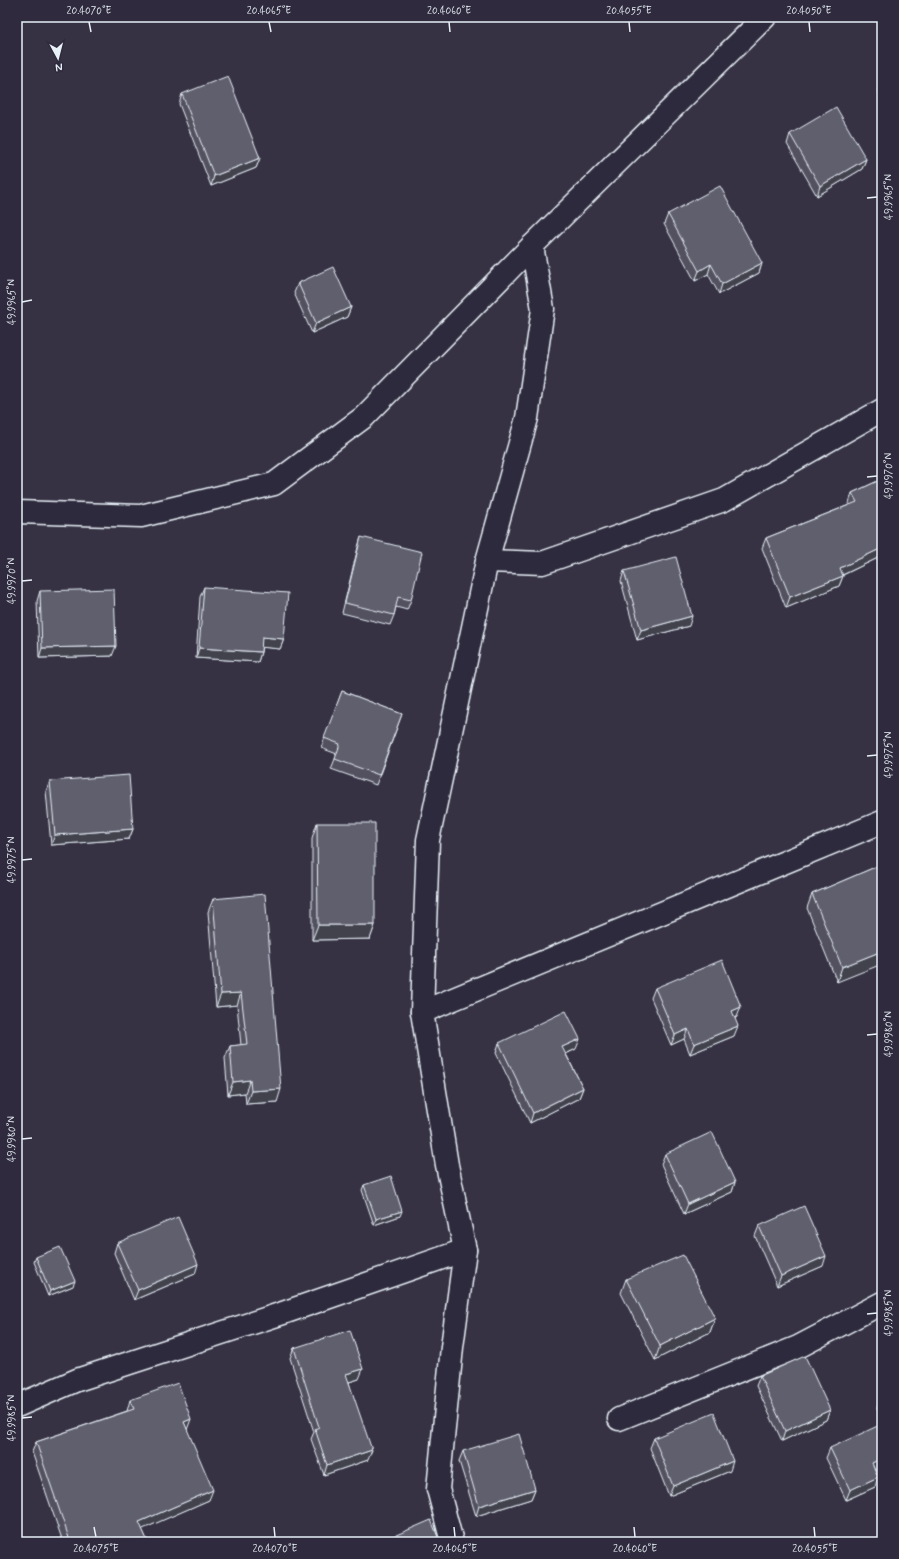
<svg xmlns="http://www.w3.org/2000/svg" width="899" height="1559" font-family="Mynerve,sans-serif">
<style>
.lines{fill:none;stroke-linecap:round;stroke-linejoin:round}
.minor-casing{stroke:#e8f1f8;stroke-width:25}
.tertiary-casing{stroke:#e8f1f8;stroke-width:25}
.minor{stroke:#2f2a3d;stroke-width:22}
.tertiary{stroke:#2f2a3d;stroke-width:22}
.wall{fill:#53515f;stroke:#e8f1f8}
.shaded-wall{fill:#43424d;stroke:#e8f1f8}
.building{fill:#605e6e;stroke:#e8f1f8}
.ticks{fill:none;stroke:#e8f1f8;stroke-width:1.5}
.neatline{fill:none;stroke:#e8f1f8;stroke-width:1.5}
.ticks-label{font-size:10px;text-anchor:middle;fill:#e8f1f8}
</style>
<rect width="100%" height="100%" fill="#363244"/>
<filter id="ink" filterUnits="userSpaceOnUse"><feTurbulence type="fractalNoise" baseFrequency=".025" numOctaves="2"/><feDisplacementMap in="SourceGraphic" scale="8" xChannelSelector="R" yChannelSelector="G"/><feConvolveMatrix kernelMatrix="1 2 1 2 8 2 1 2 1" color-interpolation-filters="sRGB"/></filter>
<g filter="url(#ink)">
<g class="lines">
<defs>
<g id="minor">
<path d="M 487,561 L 542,563 L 724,500 L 882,410"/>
<path d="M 422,1012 L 882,822"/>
<path d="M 17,1406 L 77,1380 L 283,1313 L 465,1250"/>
<path d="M 619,1419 L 798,1347 L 882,1303"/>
<path d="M 452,1542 L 438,1489 L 452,1347 L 465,1250 L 447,1165 L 422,1012 L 428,840 L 487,561 L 527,418 L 543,309 L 532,246"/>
</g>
<path id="tertiary" d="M 17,512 L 141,516 L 274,484 L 364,417 L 532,246 L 765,17"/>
</defs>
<!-- minor casing -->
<use href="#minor" class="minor-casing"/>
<!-- tertiary casing -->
<use href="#tertiary" class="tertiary-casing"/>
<!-- minor -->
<use href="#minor" class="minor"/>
<!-- tertiary -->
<use href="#tertiary" class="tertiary"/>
</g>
<!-- wall -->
<g class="wall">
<path d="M 882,80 L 882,97 L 878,90 Z"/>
<path d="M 182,94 L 260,158 L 256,168 L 211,186 L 179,104 Z"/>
<path d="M 790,134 L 866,159 L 862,169 L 817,196 L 787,144 Z"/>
<path d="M 668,214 L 762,263 L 759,273 L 719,294 L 708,274 L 695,281 L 664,224 Z"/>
<path d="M 298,283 L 351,307 L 347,317 L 312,333 L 294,293 Z"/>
<path d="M 882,479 L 882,556 L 843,575 L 843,576 L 839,586 L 786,608 L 762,548 L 766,538 L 849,505 L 849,503 L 852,493 Z"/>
<path d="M 361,537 L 411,600 L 407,610 L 396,607 L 394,615 L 390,625 L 342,613 L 358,547 Z"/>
<path d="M 624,571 L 689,626 L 637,640 L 621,581 Z"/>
<path d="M 204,587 L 284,639 L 280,649 L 262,647 L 261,652 L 258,662 L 196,658 L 200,597 Z"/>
<path d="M 40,591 L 112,656 L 39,658 L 37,601 Z"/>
<path d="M 342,691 L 402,714 L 376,785 L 331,769 L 337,754 L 321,748 Z"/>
<path d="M 50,781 L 133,829 L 129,839 L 51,845 L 46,791 Z"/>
<path d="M 317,823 L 375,925 L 370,939 L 312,940 L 312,838 Z"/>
<path d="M 880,865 L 837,982 L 807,908 L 812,894 Z"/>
<path d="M 213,899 L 277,1102 L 246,1104 L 245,1093 L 228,1095 L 225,1058 L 230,1046 L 241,1045 L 237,1005 L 216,1007 L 208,912 Z"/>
<path d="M 655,988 L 737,1017 L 735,1018 L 734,1036 L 690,1054 L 684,1039 L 671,1045 L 651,998 Z"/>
<path d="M 499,1043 L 576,1049 L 566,1054 L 583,1088 L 579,1098 L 530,1123 L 496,1053 Z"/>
<path d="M 665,1154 L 735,1182 L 732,1192 L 684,1214 L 661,1164 Z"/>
<path d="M 364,1185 L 400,1216 L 374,1225 L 362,1190 Z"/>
<path d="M 759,1226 L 823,1266 L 777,1286 L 755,1236 Z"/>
<path d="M 117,1243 L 195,1274 L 134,1300 L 114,1253 Z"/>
<path d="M 36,1257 L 73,1286 L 48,1296 L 34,1262 Z"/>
<path d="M 626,1279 L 715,1318 L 710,1332 L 655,1360 L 621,1293 Z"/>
<path d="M 294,1348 L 359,1379 L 349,1382 L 368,1460 L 324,1475 L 311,1439 L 314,1432 L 290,1358 Z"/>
<path d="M 760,1376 L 830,1410 L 826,1420 L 782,1441 L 756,1386 Z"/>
<path d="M 882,1397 L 882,1420 L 877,1408 L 880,1398 Z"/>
<path d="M 130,1400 L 187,1430 L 209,1500 L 142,1529 L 148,1542 L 63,1542 L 32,1452 L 36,1442 L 127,1411 Z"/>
<path d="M 654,1438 L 730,1471 L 669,1496 L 650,1448 Z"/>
<path d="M 830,1448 L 882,1467 L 875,1470 L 875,1487 L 846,1500 L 826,1458 Z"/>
<path d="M 463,1451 L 535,1489 L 531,1499 L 476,1516 L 459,1461 Z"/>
</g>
<!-- shaded-wall -->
<g class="shaded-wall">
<path d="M 260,158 L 256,168 L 211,186 L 214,176 Z"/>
<path d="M 866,159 L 862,169 L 817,196 L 820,186 Z"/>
<path d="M 762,263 L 759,273 L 719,294 L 722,284 Z"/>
<path d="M 711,264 L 708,274 L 695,281 L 699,271 Z"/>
<path d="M 351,307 L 347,317 L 312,333 L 316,323 Z"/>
<path d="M 882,548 L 882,556 L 836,578 L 840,568 Z"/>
<path d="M 843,576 L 839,586 L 786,608 L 790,597 Z"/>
<path d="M 692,616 L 689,626 L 637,640 L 641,630 Z"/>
<path d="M 262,637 L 284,639 L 280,649 L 259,647 Z"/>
<path d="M 116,646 L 112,656 L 39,658 L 42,648 Z"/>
<path d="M 199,648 L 261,652 L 258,662 L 196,658 Z"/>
<path d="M 133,829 L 129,839 L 51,845 L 55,835 Z"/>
<path d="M 318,925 L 375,925 L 370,939 L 312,940 Z"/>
<path d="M 882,951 L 882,964 L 837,982 L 842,967 Z"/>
<path d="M 241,993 L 237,1005 L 216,1007 L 221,994 Z"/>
<path d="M 741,1007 L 737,1017 L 728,1021 L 732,1011 Z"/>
<path d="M 738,1026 L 734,1036 L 690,1054 L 694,1044 Z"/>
<path d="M 688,1029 L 684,1039 L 671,1045 L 675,1035 Z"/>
<path d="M 580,1039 L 576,1049 L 559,1057 L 562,1047 Z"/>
<path d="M 250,1080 L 245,1093 L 228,1095 L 233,1082 Z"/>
<path d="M 583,1088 L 579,1098 L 530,1123 L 533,1113 Z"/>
<path d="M 281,1089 L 277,1102 L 246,1104 L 251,1091 Z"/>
<path d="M 735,1182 L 732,1192 L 684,1214 L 688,1204 Z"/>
<path d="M 402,1211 L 400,1216 L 374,1225 L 376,1219 Z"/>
<path d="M 826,1256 L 823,1266 L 777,1286 L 781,1276 Z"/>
<path d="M 198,1264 L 195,1274 L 134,1300 L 138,1290 Z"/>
<path d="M 75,1281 L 73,1286 L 48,1296 L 50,1291 Z"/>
<path d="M 715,1318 L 710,1332 L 655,1360 L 660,1346 Z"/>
<path d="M 363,1369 L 359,1379 L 342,1384 L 346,1374 Z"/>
<path d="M 830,1410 L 826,1420 L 782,1441 L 785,1431 Z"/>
<path d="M 191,1419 L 187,1430 L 184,1422 Z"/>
<path d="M 372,1450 L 368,1460 L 324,1475 L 327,1465 Z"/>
<path d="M 882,1458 L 882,1467 L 868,1473 L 872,1463 Z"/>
<path d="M 733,1461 L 730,1471 L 669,1496 L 673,1486 Z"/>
<path d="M 878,1477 L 875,1487 L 846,1500 L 850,1490 Z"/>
<path d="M 535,1489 L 531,1499 L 476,1516 L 479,1506 Z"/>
<path d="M 213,1490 L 209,1500 L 136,1532 L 139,1522 Z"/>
</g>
<!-- building -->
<g class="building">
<path d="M 228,76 L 260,158 L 214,176 L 182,94 Z"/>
<path d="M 836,107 L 866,159 L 820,186 L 790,134 Z"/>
<path d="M 720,186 L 762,263 L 722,284 L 711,264 L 699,271 L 668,214 Z"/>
<path d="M 333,267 L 351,307 L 316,323 L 298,283 Z"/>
<path d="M 882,479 L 882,548 L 840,568 L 843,576 L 790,597 L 766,538 L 857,502 L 852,493 Z"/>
<path d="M 361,537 L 422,552 L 411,600 L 398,597 L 394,615 L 345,603 Z"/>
<path d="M 676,557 L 692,616 L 641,630 L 624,571 Z"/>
<path d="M 204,587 L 288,593 L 284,639 L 262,637 L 261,652 L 199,648 Z"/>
<path d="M 114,589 L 116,646 L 42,648 L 40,591 Z"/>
<path d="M 342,691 L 402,714 L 379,775 L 335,759 L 340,744 L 324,738 Z"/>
<path d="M 129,775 L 133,829 L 55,835 L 50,781 Z"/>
<path d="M 317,823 L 375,823 L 375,925 L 318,925 Z"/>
<path d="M 880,865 L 882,869 L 882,951 L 842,967 L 812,894 Z"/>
<path d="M 265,894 L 281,1089 L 251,1091 L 250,1080 L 233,1082 L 230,1046 L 247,1044 L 241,993 L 221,994 L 213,899 Z"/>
<path d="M 722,960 L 741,1007 L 732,1011 L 738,1026 L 694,1044 L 688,1029 L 675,1035 L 655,988 Z"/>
<path d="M 566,1011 L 580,1039 L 562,1047 L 583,1088 L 533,1113 L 499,1043 Z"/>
<path d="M 712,1132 L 735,1182 L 688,1204 L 665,1154 Z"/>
<path d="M 391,1176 L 402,1211 L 376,1219 L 364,1185 Z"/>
<path d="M 804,1206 L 826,1256 L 781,1276 L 759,1226 Z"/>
<path d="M 178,1217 L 198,1264 L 138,1290 L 117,1243 Z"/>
<path d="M 60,1247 L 75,1281 L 50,1291 L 36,1257 Z"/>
<path d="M 683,1255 L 715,1318 L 660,1346 L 626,1279 Z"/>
<path d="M 350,1330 L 363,1369 L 346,1374 L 372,1450 L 327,1465 L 315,1429 L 319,1427 L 294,1348 Z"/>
<path d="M 805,1356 L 830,1410 L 785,1431 L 760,1376 Z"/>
<path d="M 178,1383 L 191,1419 L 184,1422 L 213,1490 L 139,1522 L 148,1542 L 69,1542 L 67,1539 L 69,1538 L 36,1442 L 134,1409 L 130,1400 Z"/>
<path d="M 714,1413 L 733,1461 L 673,1486 L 654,1438 Z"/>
<path d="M 882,1424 L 882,1458 L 872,1463 L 878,1477 L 850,1490 L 830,1448 Z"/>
<path d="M 519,1434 L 535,1489 L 479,1506 L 463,1451 Z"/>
<path d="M 431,1520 L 440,1542 L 380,1542 Z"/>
</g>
</g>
<!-- ticks -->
<path class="ticks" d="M 89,22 L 91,32M 269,22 L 271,32M 449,22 L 450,32M 629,22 L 630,32M 809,22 L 810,32M 867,198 L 877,197M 22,302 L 32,300M 867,477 L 877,476M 22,581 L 32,580M 867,756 L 877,755M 22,860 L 32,859M 867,1035 L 877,1034M 22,1139 L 32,1138M 867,1314 L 877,1313M 22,1418 L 32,1417M 94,1527 L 96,1537M 274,1527 L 275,1537M 454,1527 L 455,1537M 634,1527 L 635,1537M 814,1527 L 815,1537"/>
<!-- margin -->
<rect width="899" height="1559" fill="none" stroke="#2f2a3d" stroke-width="44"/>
<!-- north arrow -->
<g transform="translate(58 58) rotate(173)" stroke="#2f2a3d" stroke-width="3" paint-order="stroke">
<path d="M0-3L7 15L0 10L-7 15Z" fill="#e8f1f8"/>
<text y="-6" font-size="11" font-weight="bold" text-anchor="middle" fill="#e8f1f8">N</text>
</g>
<rect x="22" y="22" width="855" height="1515" class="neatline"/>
<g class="ticks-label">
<text x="89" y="14">20.4070°E</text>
<text x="269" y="14">20.4065°E</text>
<text x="449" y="14">20.4060°E</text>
<text x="629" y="14">20.4055°E</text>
<text x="809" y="14">20.4050°E</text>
<text transform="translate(888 197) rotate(-90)" y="4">49.9965°N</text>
<text transform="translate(11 302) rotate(-90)" y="4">49.9965°N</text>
<text transform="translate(888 476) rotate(-90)" y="4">49.9970°N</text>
<text transform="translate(11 581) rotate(-90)" y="4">49.9970°N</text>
<text transform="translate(888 755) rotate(-90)" y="4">49.9975°N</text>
<text transform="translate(11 860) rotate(-90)" y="4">49.9975°N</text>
<text transform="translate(888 1034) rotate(-90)" y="4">49.9980°N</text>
<text transform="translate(11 1139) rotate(-90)" y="4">49.9980°N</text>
<text transform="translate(888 1313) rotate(-90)" y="4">49.9985°N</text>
<text transform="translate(11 1418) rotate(-90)" y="4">49.9985°N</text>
<text x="96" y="1552">20.4075°E</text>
<text x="275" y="1552">20.4070°E</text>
<text x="455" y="1552">20.4065°E</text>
<text x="635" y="1552">20.4060°E</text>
<text x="815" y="1552">20.4055°E</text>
</g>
</svg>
